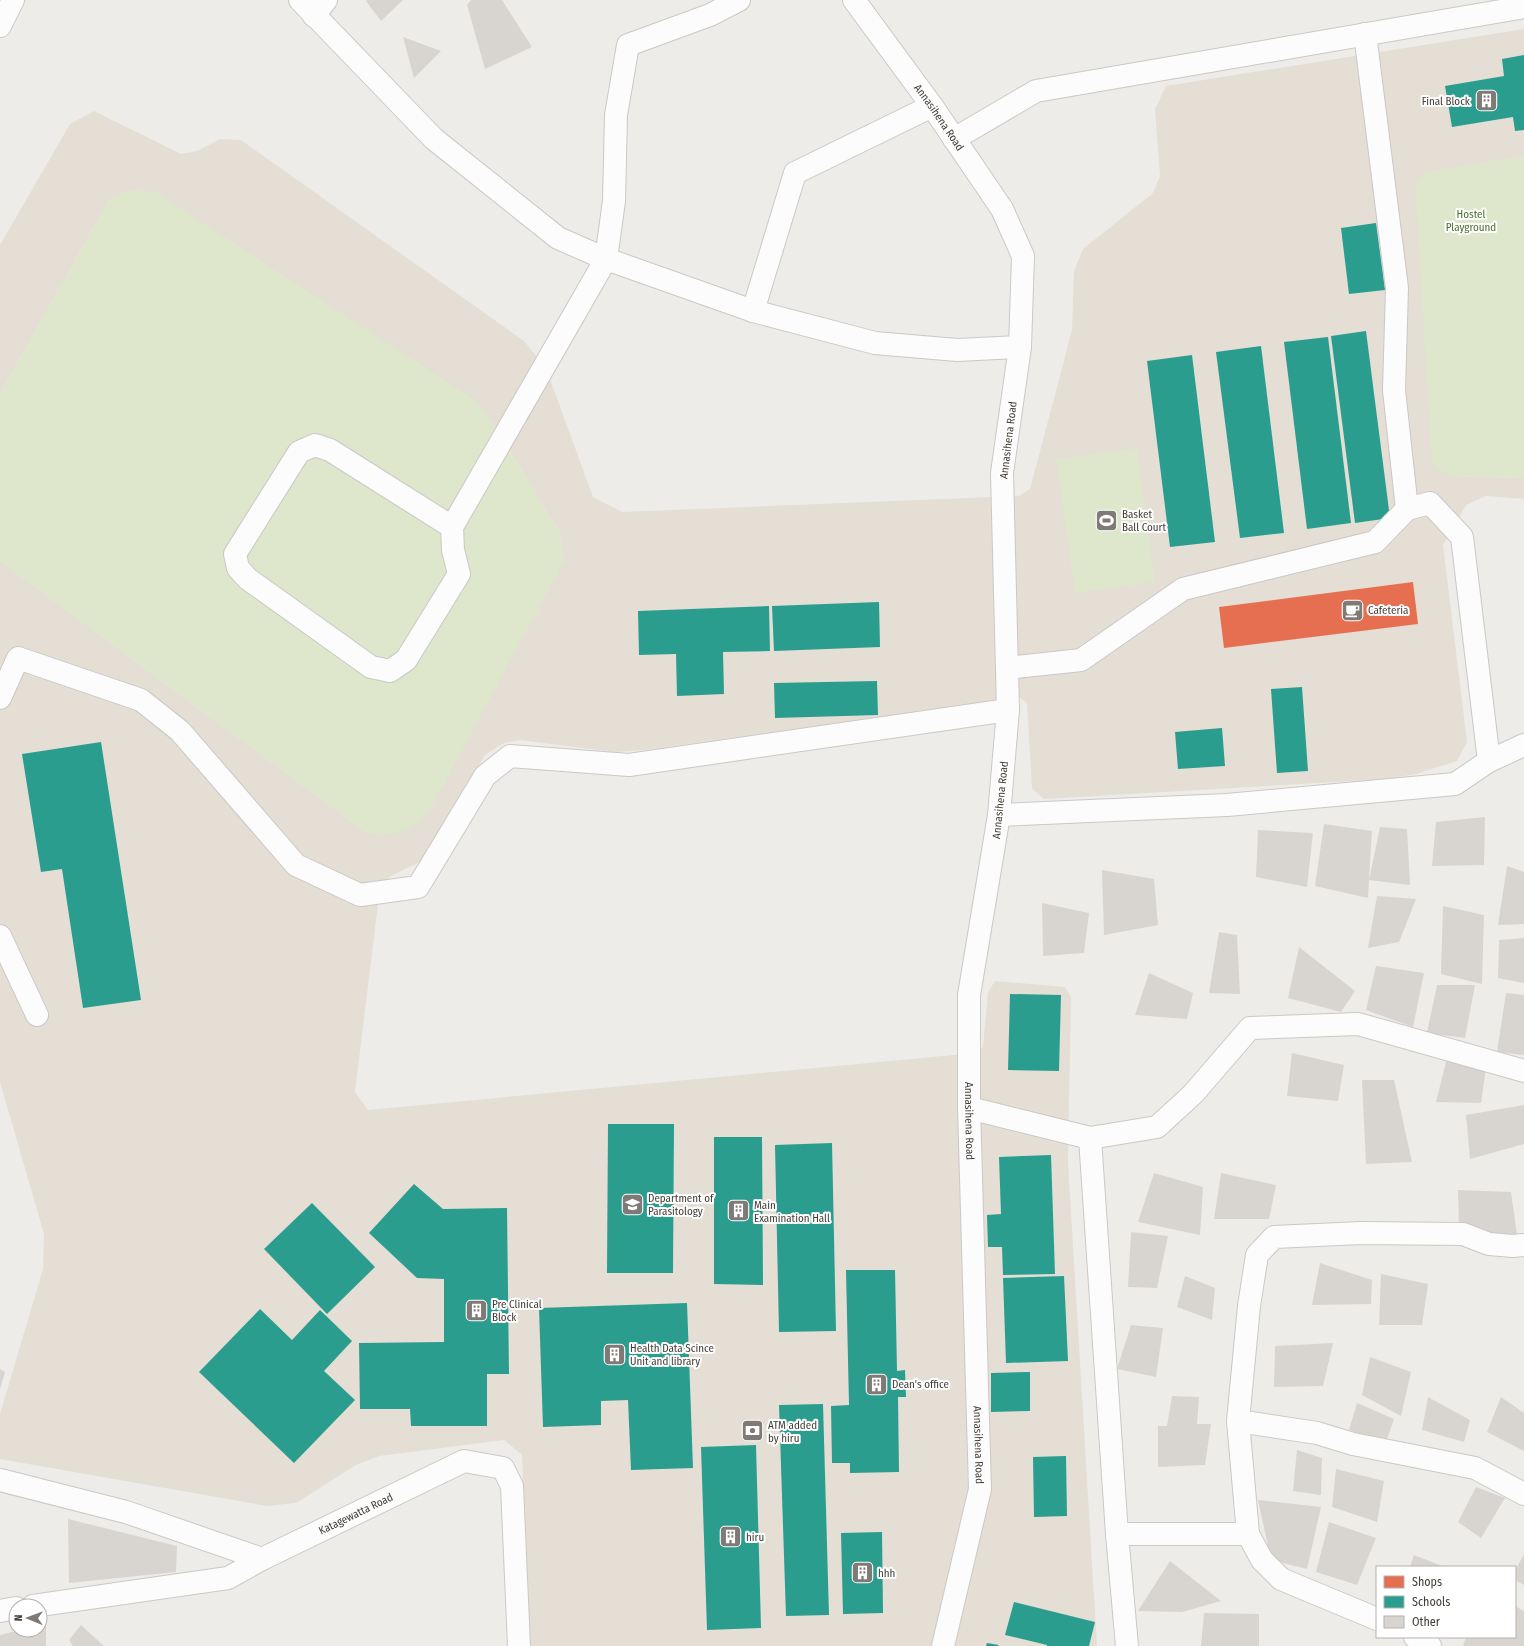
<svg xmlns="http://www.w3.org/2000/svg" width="1524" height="1646" font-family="'Fira Sans Condensed',sans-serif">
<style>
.education{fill:#e4ded5}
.green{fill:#dee6cb}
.shops{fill:#e76f51}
.schools{fill:#2a9d8f}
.building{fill:#d8d5d1}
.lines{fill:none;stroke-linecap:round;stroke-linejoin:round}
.minor-casing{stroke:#cbc8c5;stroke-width:24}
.minor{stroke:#fcfcfc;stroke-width:22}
.labels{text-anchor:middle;stroke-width:4;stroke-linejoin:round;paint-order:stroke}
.poi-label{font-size:11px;fill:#433d36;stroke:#fff;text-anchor:start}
.street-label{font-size:11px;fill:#433d36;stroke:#fff}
.park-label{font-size:11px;fill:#4c6f2f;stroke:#fff}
</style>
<rect width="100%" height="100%" fill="#eeece9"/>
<!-- education -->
<path class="education" d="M 1524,29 L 1524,156 L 1424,173 L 1448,476 L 1524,478 L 1524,499 L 1486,496 L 1466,505 L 1443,545 L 1467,742 L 1457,761 L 1416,774 L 1387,779 L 1044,799 L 1032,789 L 1027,703 L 1019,697 L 645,750 L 614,752 L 520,740 L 504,743 L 485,755 L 423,860 L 389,877 L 380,888 L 355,1092 L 368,1110 L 975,1053 L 983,1047 L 988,992 L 995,981 L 1065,987 L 1071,997 L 1068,1162 L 1097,1646 L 529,1646 L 522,1455 L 504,1440 L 379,1456 L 356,1465 L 296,1503 L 267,1506 L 0,1459 L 0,1414 L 43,1269 L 44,1234 L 0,1082 L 0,561 L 364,831 L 381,836 L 564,562 L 560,533 L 494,424 L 109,200 L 0,394 L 0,245 L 70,124 L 94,111 L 181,154 L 197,151 L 220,139 L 241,140 L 524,341 L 546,368 L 593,497 L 622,512 L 1019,496 L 1030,489 L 1066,353 L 1072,329 L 1074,271 L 1083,249 L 1153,193 L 1160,176 L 1155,109 L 1166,86 Z"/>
<!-- green -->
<g class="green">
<path d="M 1524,156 L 1524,478 L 1448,476 L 1432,463 L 1415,185 L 1424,173 Z"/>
<path d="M 129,190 L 156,192 L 475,400 L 494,424 L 560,533 L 564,562 L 425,819 L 405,831 L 381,836 L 364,831 L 0,561 L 0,394 L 109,200 Z"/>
<path d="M 1137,448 L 1155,582 L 1075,593 L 1056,459 Z"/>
</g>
<!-- shops -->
<path class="shops" d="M 1413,582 L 1418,624 L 1224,648 L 1219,607 Z"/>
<!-- schools -->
<g class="schools">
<path d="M 1524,55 L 1524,130 L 1515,131 L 1513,117 L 1452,127 L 1445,86 L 1504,76 L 1502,59 Z"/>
<path d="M 1376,223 L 1385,290 L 1349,294 L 1341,228 Z"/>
<path d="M 1366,331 L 1390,518 L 1355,523 L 1331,336 Z"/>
<path d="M 1328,337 L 1351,523 L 1307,529 L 1284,342 Z"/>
<path d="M 1261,346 L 1284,533 L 1240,538 L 1216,352 Z"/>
<path d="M 1192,355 L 1215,542 L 1170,547 L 1147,361 Z"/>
<path d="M 879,602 L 880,647 L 774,651 L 772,606 Z"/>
<path d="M 769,606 L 770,651 L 723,652 L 724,694 L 677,696 L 676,654 L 639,655 L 638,611 Z"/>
<path d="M 877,681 L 878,715 L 775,718 L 774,683 Z"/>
<path d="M 1302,687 L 1308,771 L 1277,773 L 1271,689 Z"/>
<path d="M 1222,728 L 1225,766 L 1178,769 L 1175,732 Z"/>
<path d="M 101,742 L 141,1000 L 83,1008 L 62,869 L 41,872 L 22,754 Z"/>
<path d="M 1010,994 L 1061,995 L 1059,1071 L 1008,1070 Z"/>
<path d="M 608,1124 L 674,1124 L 673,1273 L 607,1273 Z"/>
<path d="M 714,1137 L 762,1137 L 763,1285 L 714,1284 Z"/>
<path d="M 832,1143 L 836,1331 L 779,1332 L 775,1145 Z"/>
<path d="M 1051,1155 L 1055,1274 L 1003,1275 L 1002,1247 L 988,1247 L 987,1215 L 1001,1214 L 999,1157 Z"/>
<path d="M 414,1184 L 443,1209 L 507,1208 L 509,1374 L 487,1374 L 487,1426 L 411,1426 L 410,1409 L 360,1409 L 359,1343 L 444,1342 L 444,1279 L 417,1278 L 369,1233 Z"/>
<path d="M 312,1203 L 375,1267 L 327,1314 L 264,1249 Z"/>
<path d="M 846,1270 L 895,1270 L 897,1371 L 905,1370 L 906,1397 L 898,1397 L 899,1472 L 850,1473 L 850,1463 L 832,1463 L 831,1406 L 849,1405 Z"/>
<path d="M 1064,1276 L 1068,1361 L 1006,1363 L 1003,1278 Z"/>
<path d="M 687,1303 L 693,1468 L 631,1470 L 628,1400 L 601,1401 L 601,1425 L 543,1427 L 539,1308 Z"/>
<path d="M 260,1309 L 292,1340 L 320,1310 L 352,1341 L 324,1371 L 355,1400 L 294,1463 L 199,1372 Z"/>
<path d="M 1030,1372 L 1030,1411 L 991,1412 L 991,1373 Z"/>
<path d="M 823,1404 L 829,1615 L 786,1616 L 779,1405 Z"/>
<path d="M 756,1445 L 761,1628 L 707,1630 L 701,1447 Z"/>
<path d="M 1066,1456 L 1067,1516 L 1034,1517 L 1033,1457 Z"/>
<path d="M 882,1532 L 883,1613 L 843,1614 L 841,1533 Z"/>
<path d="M 1014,1602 L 1095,1622 L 1089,1646 L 1047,1646 L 1047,1645 L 1005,1635 Z"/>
<path d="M 987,1643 L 999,1645 L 998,1646 L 986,1646 Z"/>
</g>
<!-- building -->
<g class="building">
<path d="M 368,0 L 403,0 L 381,21 L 366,1 Z"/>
<path d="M 471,0 L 502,0 L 532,47 L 485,69 L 467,5 Z"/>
<path d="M 403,37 L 441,51 L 414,78 Z"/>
<path d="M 1485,817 L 1484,865 L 1432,866 L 1436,822 Z"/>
<path d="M 1324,824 L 1372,831 L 1369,880 L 1380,827 L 1407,829 L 1410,885 L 1369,880 L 1368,898 L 1315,886 Z"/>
<path d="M 1258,830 L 1313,833 L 1307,887 L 1256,877 Z"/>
<path d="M 1507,866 L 1524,872 L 1524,924 L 1498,925 Z"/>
<path d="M 1102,870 L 1154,879 L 1158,925 L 1104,935 Z"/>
<path d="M 1377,896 L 1416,899 L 1399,942 L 1368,948 Z"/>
<path d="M 1042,903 L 1089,913 L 1084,953 L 1043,956 Z"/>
<path d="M 1443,906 L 1484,915 L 1482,984 L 1441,974 Z"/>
<path d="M 1219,932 L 1237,935 L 1240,994 L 1209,993 Z"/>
<path d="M 1524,938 L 1524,983 L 1498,978 L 1499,940 Z"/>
<path d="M 1299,947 L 1355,991 L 1341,1012 L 1288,998 Z"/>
<path d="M 1376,966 L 1424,973 L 1413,1027 L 1366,1010 Z"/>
<path d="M 1149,973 L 1193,993 L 1187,1019 L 1135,1015 Z"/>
<path d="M 1437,985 L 1475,985 L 1465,1038 L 1427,1033 Z"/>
<path d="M 1506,993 L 1524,995 L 1524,1055 L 1497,1052 Z"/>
<path d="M 1292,1053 L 1344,1065 L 1338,1101 L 1287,1096 Z"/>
<path d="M 1447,1058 L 1486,1068 L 1481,1103 L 1436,1102 Z"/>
<path d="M 1362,1080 L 1394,1080 L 1412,1162 L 1366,1164 Z"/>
<path d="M 1524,1105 L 1524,1144 L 1470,1159 L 1466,1115 Z"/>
<path d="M 1154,1173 L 1203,1187 L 1200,1235 L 1138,1222 Z"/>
<path d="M 1221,1173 L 1276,1185 L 1269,1219 L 1214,1219 Z"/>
<path d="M 1458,1190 L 1511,1192 L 1518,1242 L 1459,1227 Z"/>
<path d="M 1131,1232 L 1168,1236 L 1157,1288 L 1128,1287 Z"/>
<path d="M 1320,1263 L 1372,1280 L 1371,1304 L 1312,1305 Z"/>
<path d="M 1381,1274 L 1428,1284 L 1422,1325 L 1379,1325 Z"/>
<path d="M 1185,1276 L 1215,1288 L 1212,1320 L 1177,1307 Z"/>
<path d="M 1131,1325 L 1163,1328 L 1156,1377 L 1117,1369 Z"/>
<path d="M 1333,1343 L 1323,1386 L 1274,1387 L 1275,1346 Z"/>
<path d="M 1370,1357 L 1411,1372 L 1401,1416 L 1362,1395 Z"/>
<path d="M 0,1369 L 5,1372 L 0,1389 Z"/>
<path d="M 1172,1396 L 1199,1397 L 1197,1424 L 1211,1424 L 1205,1465 L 1158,1467 L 1158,1426 L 1167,1426 Z"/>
<path d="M 1428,1397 L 1470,1420 L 1464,1442 L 1422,1430 Z"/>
<path d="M 1501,1397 L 1524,1413 L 1524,1451 L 1487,1432 Z"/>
<path d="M 1357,1403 L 1394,1419 L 1386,1442 L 1349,1430 Z"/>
<path d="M 1297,1450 L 1322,1458 L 1321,1495 L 1293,1491 Z"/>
<path d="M 1336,1469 L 1384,1481 L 1377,1522 L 1332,1507 Z"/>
<path d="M 1476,1487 L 1505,1498 L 1481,1538 L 1458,1522 Z"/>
<path d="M 1258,1500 L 1321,1507 L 1307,1569 L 1271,1560 Z"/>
<path d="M 68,1519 L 177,1546 L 176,1572 L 69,1583 Z"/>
<path d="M 1329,1522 L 1376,1538 L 1357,1585 L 1316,1572 Z"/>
<path d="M 1524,1554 L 1524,1585 L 1515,1580 L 1515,1571 Z"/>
<path d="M 1414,1555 L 1445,1567 L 1410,1567 Z"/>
<path d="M 1170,1561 L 1221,1601 L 1182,1612 L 1138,1611 Z"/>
<path d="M 1515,1606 L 1524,1611 L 1524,1646 L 1463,1646 L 1466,1637 L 1515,1637 Z"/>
<path d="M 1204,1613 L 1259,1614 L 1259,1646 L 1201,1646 Z"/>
<path d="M 46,1624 L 46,1646 L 0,1646 L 0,1635 L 20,1630 L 40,1630 L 40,1625 Z"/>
<path d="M 81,1625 L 104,1646 L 73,1646 L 69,1640 Z"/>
</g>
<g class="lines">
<defs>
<g id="minor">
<path d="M 300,0 L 434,139 L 558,238 L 606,259 L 753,311 L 875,343 L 957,350 L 1020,347"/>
<path id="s1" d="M 854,0 L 932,106 L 1002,209 L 1023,256 L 1020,347 L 1002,473 L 1008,710 L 999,815 L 969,995 L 969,1108 L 980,1489 L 943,1646"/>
<path d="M 314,16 L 326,0"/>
<path d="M 0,26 L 13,0"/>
<path d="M 1365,34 L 1397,288 L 1394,390 L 1407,509"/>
<path d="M 954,139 L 1036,91 L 1524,7"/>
<path d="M 753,311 L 795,173 L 932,106"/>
<path d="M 452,527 L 330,450 L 315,445 L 299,452 L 235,554 L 238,568 L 248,579 L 371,667 L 390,671 L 406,660 L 459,574 L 453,550 L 452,527 L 606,259 L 614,201 L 616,115 L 628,45 L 710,15 L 739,0"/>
<path d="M 1007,668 L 1081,660 L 1183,589 L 1375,542 L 1407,509 L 1430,503 L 1462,537 L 1489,761"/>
<path d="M 0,698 L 18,658 L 141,700 L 180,731 L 296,865 L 360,895 L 418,887 L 485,776 L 510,756 L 629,765 L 1008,710"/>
<path d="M 999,815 L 1227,805 L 1455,784 L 1489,761 L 1524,745"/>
<path d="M 0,936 L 37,1015"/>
<path d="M 969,1108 L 1090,1138 L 1157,1127 L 1193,1094 L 1250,1028 L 1358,1024 L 1524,1071"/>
<path d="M 1090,1138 L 1117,1534"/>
<path d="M 1238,1421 L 1317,1433 L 1353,1444 L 1475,1468 L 1524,1494"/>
<path d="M 0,1480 L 126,1512 L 262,1559"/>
<path d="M 1248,1534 L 1262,1560 L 1281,1579 L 1377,1619"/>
<path id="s2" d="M 33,1606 L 228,1578 L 262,1559 L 464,1461 L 503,1468 L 512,1486 L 519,1646"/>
<path d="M 0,1611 L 16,1608"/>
<path d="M 1415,1637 L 1430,1646"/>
<path d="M 1127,1646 L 1117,1534 L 1248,1534 L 1238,1421 L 1249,1306 L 1257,1255 L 1274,1237 L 1361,1233 L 1463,1234 L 1489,1244 L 1513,1246 L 1524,1245"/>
</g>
</defs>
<!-- minor casing -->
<use href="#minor" class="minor-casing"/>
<!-- minor -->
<use href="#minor" class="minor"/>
</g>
<!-- icons -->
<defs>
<symbol id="building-square" viewBox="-11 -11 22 22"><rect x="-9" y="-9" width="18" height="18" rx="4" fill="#7f7a75" stroke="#fff"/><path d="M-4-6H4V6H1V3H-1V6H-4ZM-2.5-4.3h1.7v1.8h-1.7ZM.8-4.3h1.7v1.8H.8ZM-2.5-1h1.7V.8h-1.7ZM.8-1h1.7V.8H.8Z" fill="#fff"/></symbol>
<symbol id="stadium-square" viewBox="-11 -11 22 22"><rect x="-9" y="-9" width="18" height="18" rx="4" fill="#7f7a75" stroke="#fff"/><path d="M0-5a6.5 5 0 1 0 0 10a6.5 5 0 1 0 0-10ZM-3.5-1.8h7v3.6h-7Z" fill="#fff"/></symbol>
<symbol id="cafe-square" viewBox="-11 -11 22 22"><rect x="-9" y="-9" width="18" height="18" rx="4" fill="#7f7a75" stroke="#fff"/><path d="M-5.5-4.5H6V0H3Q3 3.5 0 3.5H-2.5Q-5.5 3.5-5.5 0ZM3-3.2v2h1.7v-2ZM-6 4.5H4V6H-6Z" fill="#fff"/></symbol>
<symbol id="university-square" viewBox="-11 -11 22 22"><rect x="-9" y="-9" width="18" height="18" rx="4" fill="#7f7a75" stroke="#fff"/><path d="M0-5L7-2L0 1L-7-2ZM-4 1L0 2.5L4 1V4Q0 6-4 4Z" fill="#fff"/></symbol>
<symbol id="bank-square" viewBox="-11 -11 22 22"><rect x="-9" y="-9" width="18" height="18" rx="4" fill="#7f7a75" stroke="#fff"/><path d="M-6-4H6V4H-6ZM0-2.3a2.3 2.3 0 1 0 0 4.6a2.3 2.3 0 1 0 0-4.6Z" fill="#fff"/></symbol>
</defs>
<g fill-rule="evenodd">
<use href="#building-square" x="1474" y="88" width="25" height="25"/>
<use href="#stadium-square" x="1094" y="508" width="25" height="25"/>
<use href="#cafe-square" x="1340" y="598" width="25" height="25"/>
<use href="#university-square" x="620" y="1192" width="25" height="25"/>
<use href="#building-square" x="726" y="1198" width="25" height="25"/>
<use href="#building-square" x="464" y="1298" width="25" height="25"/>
<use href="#building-square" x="602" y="1342" width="25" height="25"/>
<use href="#building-square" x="864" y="1372" width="25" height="25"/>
<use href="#bank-square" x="740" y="1418" width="25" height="25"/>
<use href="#building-square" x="718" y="1524" width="25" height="25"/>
<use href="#building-square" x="850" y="1560" width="25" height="25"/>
</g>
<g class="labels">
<!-- poi labels -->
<g class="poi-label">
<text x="1470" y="105" text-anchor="end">Final Block</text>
<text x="1122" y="518">Basket<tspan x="1122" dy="13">Ball Court</tspan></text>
<text x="1368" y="614">Cafeteria</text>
<text x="648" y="1202">Department of<tspan x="648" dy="13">Parasitology</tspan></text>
<text x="754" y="1209">Main<tspan x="754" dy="13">Examination Hall</tspan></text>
<text x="492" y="1308">Pre Clinical<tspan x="492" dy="13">Block</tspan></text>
<text x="630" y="1352">Health Data Scince<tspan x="630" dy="13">Unit and library</tspan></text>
<text x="892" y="1388">Dean's office</text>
<text x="768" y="1429">ATM added<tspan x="768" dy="13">by hiru</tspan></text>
<text x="746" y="1541">hiru</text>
<text x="878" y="1577">hhh</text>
</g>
<!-- street labels -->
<g class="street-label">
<text dy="4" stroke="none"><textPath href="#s1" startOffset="145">Annasihena Road</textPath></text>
<text transform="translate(1008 440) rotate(-83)" y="4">Annasihena Road</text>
<text transform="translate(1000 800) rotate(-84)" y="4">Annasihena Road</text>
<text dy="4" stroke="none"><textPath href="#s1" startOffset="1177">Annasihena Road</textPath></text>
<text dy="4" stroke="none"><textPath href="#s1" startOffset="1501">Annasihena Road</textPath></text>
<text dy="4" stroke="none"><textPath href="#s2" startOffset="340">Katagewatta Road</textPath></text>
</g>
<!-- park labels -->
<g class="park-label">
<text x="1471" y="218">Hostel<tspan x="1471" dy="13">Playground</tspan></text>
</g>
</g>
<!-- legend -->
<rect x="1376" y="1566" width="140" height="72" fill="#ffffff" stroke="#b4b1af"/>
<rect x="1384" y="1576" width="20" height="12" fill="#e76f51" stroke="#b4b1af"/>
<text x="1412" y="1586" font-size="12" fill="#433d36">Shops</text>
<rect x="1384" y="1596" width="20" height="12" fill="#2a9d8f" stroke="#b4b1af"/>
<text x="1412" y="1606" font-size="12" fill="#433d36">Schools</text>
<rect x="1384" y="1616" width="20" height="12" fill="#d8d5d1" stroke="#b4b1af"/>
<text x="1412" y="1626" font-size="12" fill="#433d36">Other</text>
<!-- north arrow -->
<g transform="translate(28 1618) rotate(271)"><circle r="19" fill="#ffffff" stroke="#b4b1af"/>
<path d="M0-3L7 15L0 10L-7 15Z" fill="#7f7a75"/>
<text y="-6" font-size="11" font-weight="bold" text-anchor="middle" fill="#433d36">N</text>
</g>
</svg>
